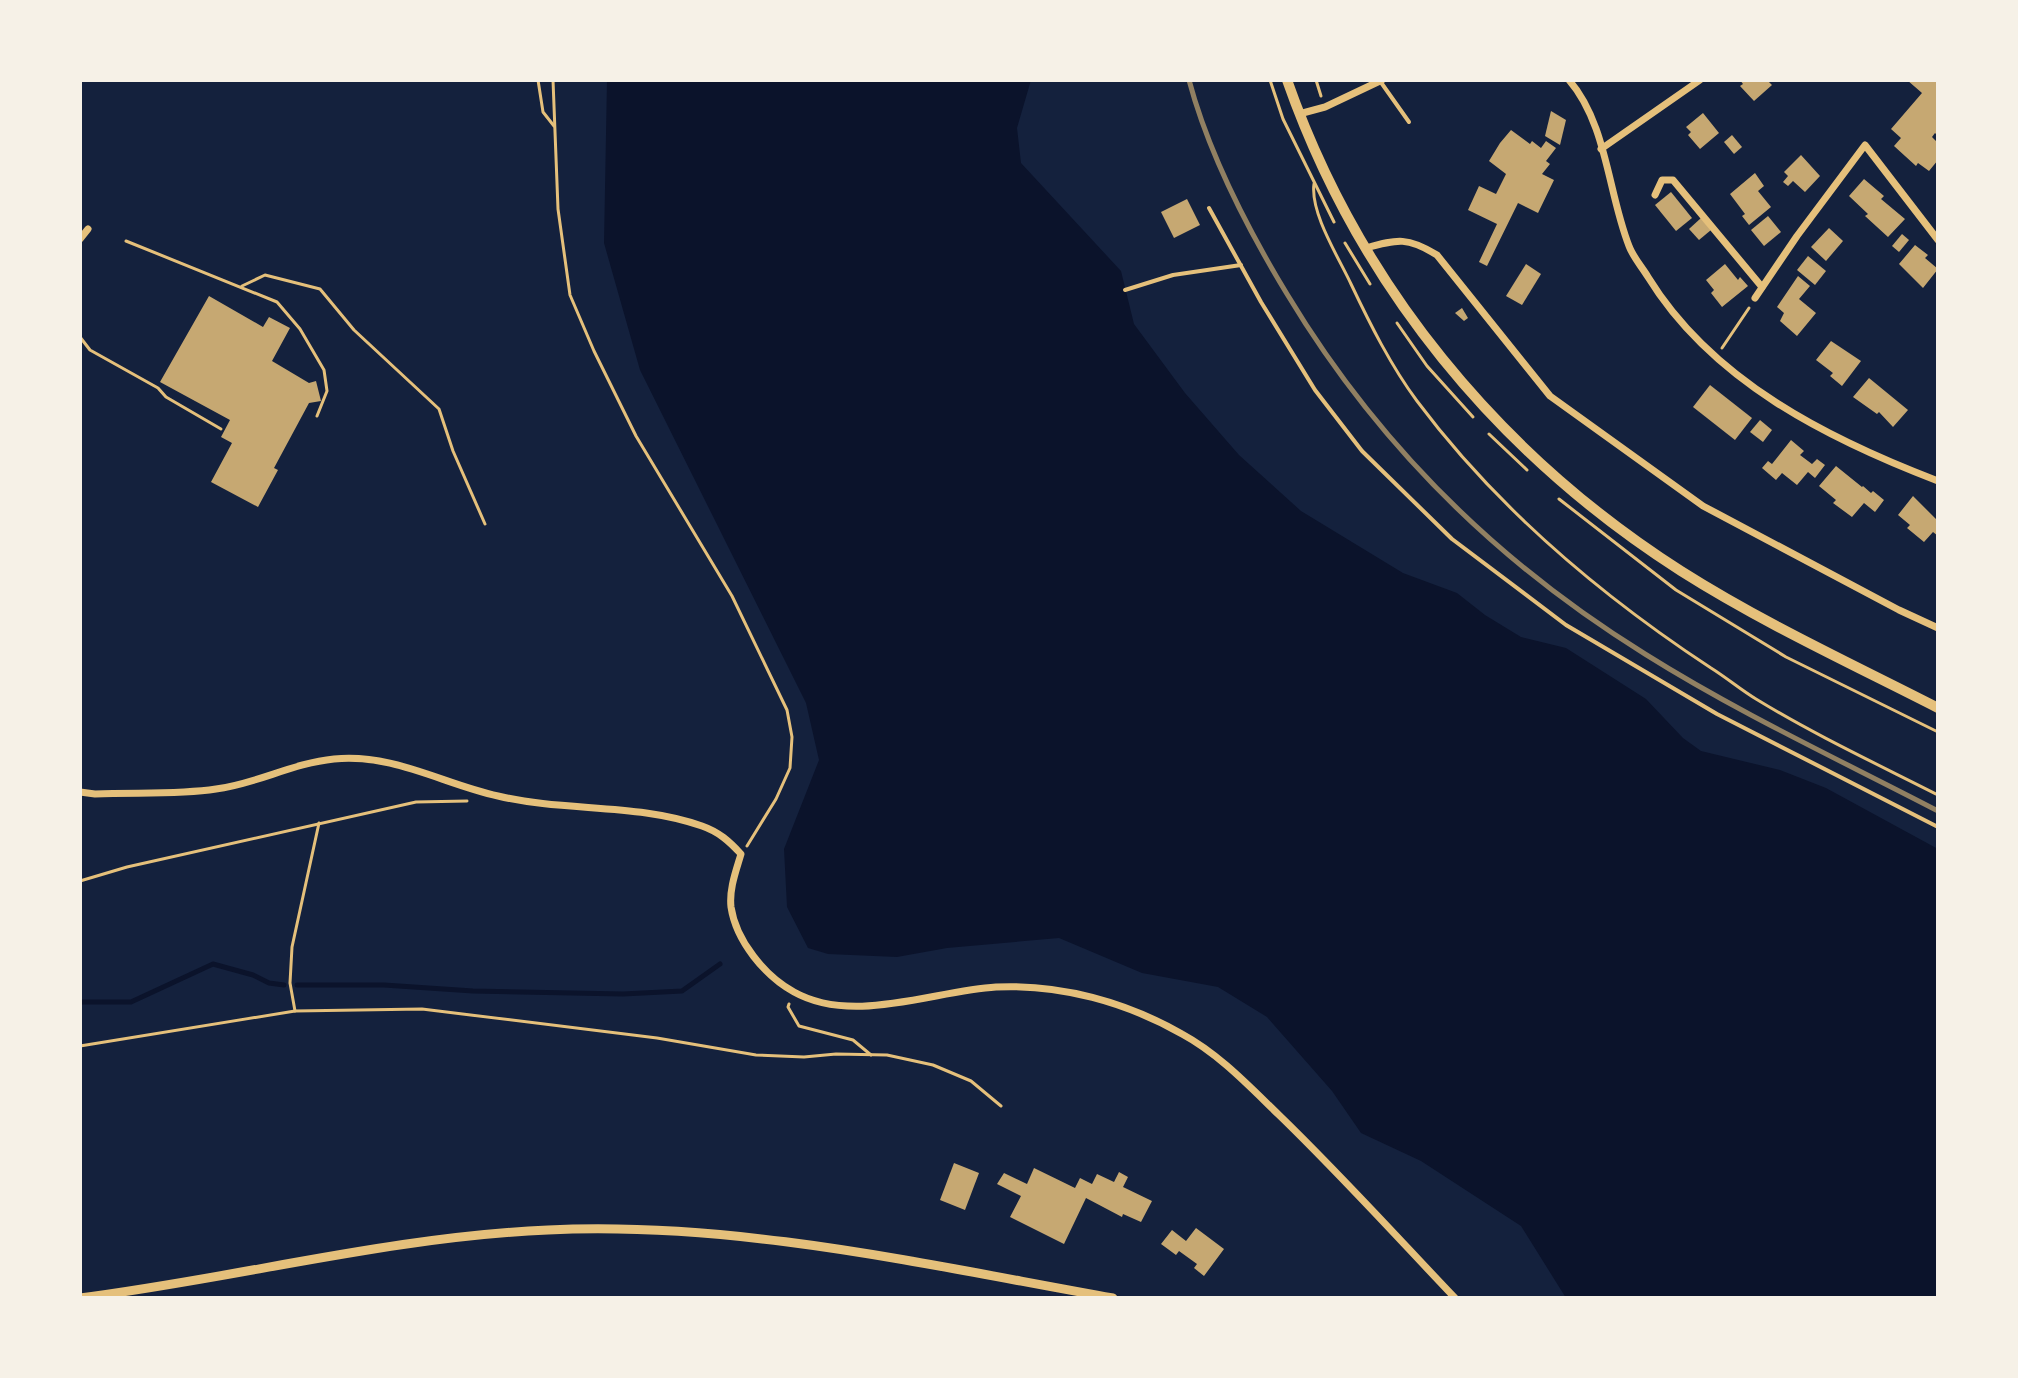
<svg xmlns="http://www.w3.org/2000/svg" width="2018" height="1378" font-family="'Open Sans',sans-serif">
<style>
.water{fill:#0b132b}
.lines{fill:none;stroke-linecap:round;stroke-linejoin:round}
.stream{stroke:#0b132b;stroke-width:5}
.building{fill:#c6a872}
.path{stroke:#e5c07b;stroke-width:3}
.service{stroke:#e5c07b;stroke-width:4}
.minor{stroke:#e5c07b;stroke-width:7}
.tertiary{stroke:#e5c07b;stroke-width:9}
.secondary{stroke:#e5c07b;stroke-width:10}
.rail{stroke:#918062;stroke-width:5}
</style>
<rect width="100%" height="100%" fill="#14213d"/>
<!-- water -->
<path class="water" d="M 607,80 L 1031,80 L 1017,128 L 1021,163 L 1121,271 L 1134,324 L 1185,393 L 1239,455 L 1301,511 L 1403,573 L 1457,593 L 1485,615 L 1521,637 L 1566,648 L 1646,699 L 1683,738 L 1701,751 L 1780,770 L 1826,788 L 1938,849 L 1938,1298 L 1566,1298 L 1521,1226 L 1421,1161 L 1361,1133 L 1332,1091 L 1267,1017 L 1218,987 L 1142,973 L 1059,938 L 947,948 L 897,957 L 828,954 L 808,948 L 787,907 L 784,849 L 819,760 L 806,703 L 640,370 L 604,243 Z"/>
<g class="lines">
<!-- stream -->
<g class="stream">
<path d="M 297,985 L 384,985 L 473,991 L 623,994 L 682,991 L 720,964"/>
<path d="M 80,1002 L 131,1002 L 213,964 L 253,975 L 269,983 L 284,985"/>
</g>
</g>
<!-- building -->
<g class="building">
<path d="M 1740,80 L 1767,80 L 1772,85 L 1754,101 L 1740,86 L 1743,84 Z"/>
<path d="M 1907,80 L 1938,80 L 1938,136 L 1935,133 L 1932,137 L 1938,143 L 1938,160 L 1929,171 L 1918,163 L 1916,166 L 1894,146 L 1901,138 L 1891,129 L 1922,93 Z"/>
<path d="M 1551,111 L 1566,120 L 1560,145 L 1545,136 Z"/>
<path d="M 1703,113 L 1719,133 L 1700,149 L 1688,135 L 1691,132 L 1686,127 Z"/>
<path d="M 1511,130 L 1530,144 L 1532,141 L 1541,148 L 1546,141 L 1556,148 L 1546,161 L 1550,164 L 1542,174 L 1554,180 L 1538,213 L 1518,203 L 1487,266 L 1479,262 L 1497,224 L 1468,210 L 1479,186 L 1496,194 L 1506,174 L 1489,161 L 1500,143 Z"/>
<path d="M 1732,135 L 1742,147 L 1734,154 L 1724,142 Z"/>
<path d="M 1801,155 L 1820,176 L 1805,192 L 1793,181 L 1788,186 L 1783,182 L 1788,176 L 1784,172 Z"/>
<path d="M 1755,173 L 1764,186 L 1758,191 L 1771,207 L 1749,225 L 1742,216 L 1745,214 L 1730,194 Z"/>
<path d="M 1864,179 L 1884,196 L 1881,199 L 1905,219 L 1888,237 L 1865,216 L 1868,214 L 1849,196 Z"/>
<path d="M 1671,192 L 1692,218 L 1676,231 L 1655,205 Z"/>
<path d="M 1187,199 L 1200,225 L 1174,238 L 1161,212 Z"/>
<path d="M 1768,216 L 1781,232 L 1764,246 L 1751,230 Z"/>
<path d="M 1701,218 L 1711,230 L 1699,240 L 1689,229 Z"/>
<path d="M 1829,228 L 1843,241 L 1826,261 L 1811,247 Z"/>
<path d="M 1902,234 L 1909,240 L 1899,252 L 1892,246 Z"/>
<path d="M 1915,245 L 1928,255 L 1925,258 L 1938,269 L 1923,288 L 1899,264 Z"/>
<path d="M 1808,256 L 1826,271 L 1815,285 L 1797,270 Z"/>
<path d="M 1526,264 L 1541,274 L 1522,305 L 1506,296 Z"/>
<path d="M 1725,264 L 1738,280 L 1740,277 L 1748,286 L 1722,307 L 1711,293 L 1714,290 L 1706,280 Z"/>
<path d="M 1798,276 L 1810,286 L 1799,299 L 1816,313 L 1797,336 L 1780,321 L 1784,313 L 1777,307 Z"/>
<path d="M 209,296 L 263,327 L 269,317 L 290,328 L 272,361 L 309,383 L 316,381 L 321,401 L 309,403 L 274,468 L 278,470 L 258,507 L 211,482 L 232,443 L 221,437 L 230,420 L 160,382 Z"/>
<path d="M 1462,308 L 1468,318 L 1464,321 L 1455,313 Z"/>
<path d="M 1831,341 L 1861,361 L 1842,386 L 1830,376 L 1833,373 L 1816,360 Z"/>
<path d="M 1869,378 L 1908,410 L 1893,427 L 1879,412 L 1877,414 L 1853,397 Z"/>
<path d="M 1710,385 L 1752,418 L 1735,440 L 1693,407 Z"/>
<path d="M 1760,420 L 1772,430 L 1763,442 L 1750,432 Z"/>
<path d="M 1791,440 L 1804,451 L 1800,455 L 1812,464 L 1817,459 L 1825,465 L 1815,478 L 1808,472 L 1797,485 L 1782,473 L 1776,480 L 1762,468 L 1768,461 L 1772,464 Z"/>
<path d="M 1836,466 L 1862,487 L 1863,486 L 1871,493 L 1873,491 L 1884,500 L 1875,512 L 1864,503 L 1852,517 L 1833,503 L 1836,500 L 1819,486 Z"/>
<path d="M 1913,496 L 1938,521 L 1938,536 L 1933,532 L 1924,542 L 1907,528 L 1910,525 L 1898,515 Z"/>
<path d="M 954,1163 L 979,1173 L 965,1210 L 940,1200 Z"/>
<path d="M 1034,1168 L 1075,1188 L 1080,1178 L 1092,1184 L 1097,1174 L 1114,1182 L 1119,1172 L 1128,1177 L 1123,1187 L 1152,1201 L 1141,1222 L 1123,1214 L 1122,1217 L 1086,1198 L 1064,1244 L 1010,1217 L 1021,1196 L 997,1184 L 1004,1173 L 1027,1184 Z"/>
<path d="M 1196,1228 L 1224,1249 L 1204,1276 L 1194,1268 L 1197,1264 L 1179,1251 L 1176,1255 L 1161,1244 L 1172,1230 L 1186,1241 Z"/>
</g>
<g class="lines">
<!-- path -->
<g class="path">
<path d="M 538,80 L 543,112 L 554,126"/>
<path d="M 553,80 L 558,209 L 570,295 L 594,351 L 636,436 L 732,596 L 787,710 L 792,737 L 790,768 L 776,799 L 747,846"/>
<path d="M 1270,80 L 1283,119 L 1334,222"/>
<path d="M 1316,80 L 1321,96"/>
<path d="M 1314,184 C 1310,213 1339,258 1351,284 C 1370,324 1391,366 1417,401 C 1497,508 1600,595 1711,668 C 1727,678 1741,690 1756,699 C 1815,735 1877,764 1938,795"/>
<path d="M 126,241 L 277,302 L 300,329 L 324,370 L 327,391 L 317,416"/>
<path d="M 1345,243 L 1370,284"/>
<path d="M 242,286 L 265,275 L 320,289 L 354,330 L 439,409 L 453,451 L 485,524"/>
<path d="M 1397,323 L 1427,366 L 1473,417"/>
<path d="M 80,337 L 90,350 L 158,388 L 166,397 L 221,429"/>
<path d="M 1722,348 L 1749,308"/>
<path d="M 1489,434 L 1527,470"/>
<path d="M 1559,499 L 1676,590 L 1786,657 L 1938,732"/>
<path d="M 80,881 L 127,867 L 416,802 L 467,801"/>
<path d="M 789,1004 L 788,1007 L 799,1026 L 853,1040 L 871,1055"/>
<path d="M 295,1011 L 290,983 L 292,947 L 319,823"/>
<path d="M 80,1046 L 295,1011 L 422,1009 L 657,1038 L 756,1055 L 804,1057 L 836,1054 L 887,1055 L 933,1065 L 971,1081 L 1001,1106"/>
</g>
<!-- service -->
<g class="service">
<path d="M 1380,81 L 1409,122"/>
<path d="M 1209,208 L 1261,302 L 1315,390 L 1362,451 L 1452,539 L 1566,625 L 1717,714 L 1938,827"/>
<path d="M 1125,290 L 1173,275 L 1241,265"/>
</g>
<!-- minor -->
<g class="minor">
<path d="M 1569,80 C 1607,124 1608,193 1629,246 C 1633,257 1642,267 1648,277 C 1712,381 1828,439 1938,481"/>
<path d="M 1299,114 L 1325,107 L 1382,80"/>
<path d="M 1601,149 L 1700,80"/>
<path d="M 1655,195 L 1662,180 L 1673,180 L 1762,287"/>
<path d="M 80,239 L 88,229"/>
<path d="M 1366,248 C 1398,239 1408,237 1437,255 L 1550,396 L 1703,506 L 1899,610 L 1938,628"/>
<path d="M 1755,298 L 1797,236 L 1865,145 L 1938,240"/>
<path d="M 80,792 L 95,794 C 135,792 177,795 216,789 C 256,784 293,763 334,759 C 393,753 443,784 498,796 C 565,812 638,803 702,826 C 719,832 729,841 741,854 C 736,871 729,889 731,907 C 736,941 765,976 794,992 C 853,1025 933,991 996,987 C 1061,984 1126,1002 1182,1034 C 1219,1054 1249,1086 1279,1115 C 1340,1174 1397,1237 1455,1298"/>
</g>
<!-- tertiary -->
<path class="tertiary" d="M 80,1298 C 237,1278 390,1237 548,1230 C 738,1221 927,1265 1113,1298"/>
<!-- secondary -->
<path class="secondary" d="M 1287,80 C 1359,285 1498,454 1681,571 C 1763,623 1852,664 1938,708"/>
<!-- rail -->
<path class="rail" d="M 1189,80 C 1209,155 1247,228 1287,294 C 1376,442 1498,563 1645,654 C 1739,713 1840,760 1938,811"/>
</g>
<!-- border -->
<rect width="2018" height="1378" fill="none" stroke="#f6f1e7" stroke-width="164"/>
</svg>
